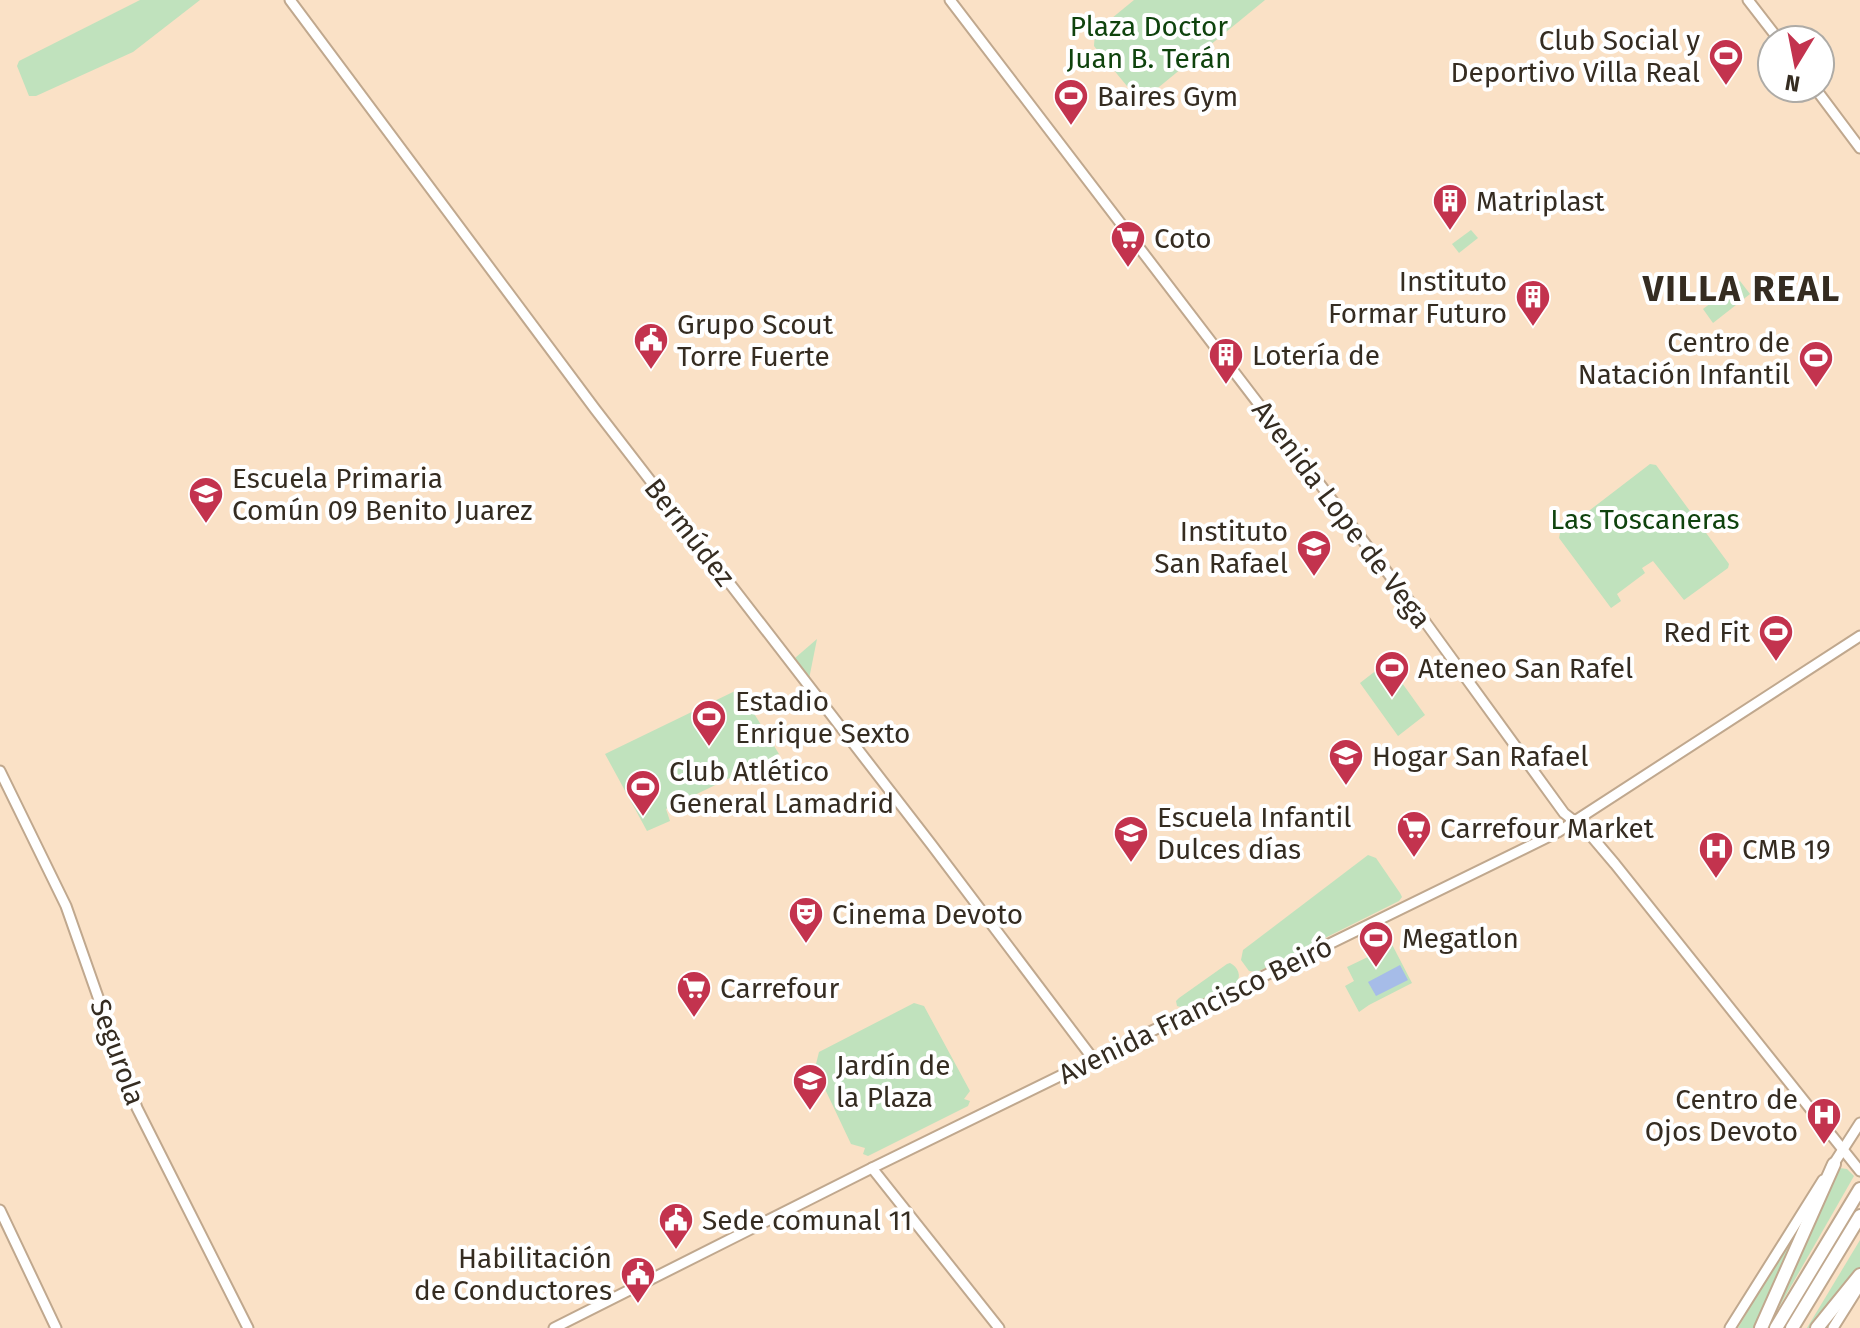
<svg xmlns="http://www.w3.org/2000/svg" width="1860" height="1328" font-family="'Fira Sans',sans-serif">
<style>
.green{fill:#c0e2bd}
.water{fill:#a6bce8}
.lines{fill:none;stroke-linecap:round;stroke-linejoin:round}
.secondary-casing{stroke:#c0a88e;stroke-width:13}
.highway-casing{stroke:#c0a88e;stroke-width:16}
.secondary{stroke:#fff;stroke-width:9}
.highway{stroke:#fff;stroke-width:12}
.labels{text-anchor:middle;stroke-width:8;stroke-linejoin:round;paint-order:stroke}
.park-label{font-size:28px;fill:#0f430d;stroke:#fff}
.poi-label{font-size:28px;fill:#352c21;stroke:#fff;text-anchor:start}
.street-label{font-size:28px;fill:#352c21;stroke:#fff}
.district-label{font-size:36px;font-weight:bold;letter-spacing:2px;fill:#352c21;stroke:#fff}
</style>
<rect width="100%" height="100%" fill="#fae1c6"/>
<!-- green -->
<g class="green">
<path d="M 140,0 L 200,0 L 133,52 L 36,96 L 29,96 L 17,66 L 19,61 Z"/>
<path d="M 1134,0 L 1265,0 L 1148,96 L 1136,97 L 1094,46 L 1095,32 Z"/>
<path d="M 1471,230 L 1478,238 L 1459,253 L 1452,244 Z"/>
<path d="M 1740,281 L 1750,294 L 1713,323 L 1703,309 Z"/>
<path d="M 1650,464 L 1656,465 L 1729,564 L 1728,568 L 1684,600 L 1653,561 L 1642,568 L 1645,573 L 1617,594 L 1621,601 L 1611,608 L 1559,538 L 1560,533 Z"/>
<path d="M 817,639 L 809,679 L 795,658 Z"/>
<path d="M 1387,662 L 1425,715 L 1398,736 L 1360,683 Z"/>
<path d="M 735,691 L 747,702 L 779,754 L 666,809 L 670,821 L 647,831 L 605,754 Z"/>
<path d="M 1368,855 L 1376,858 L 1400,893 L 1402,897 L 1399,901 L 1257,972 L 1249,971 L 1241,960 L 1243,950 Z"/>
<path d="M 1385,931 L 1412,983 L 1369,1005 L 1359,1012 L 1345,986 L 1354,981 L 1347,967 L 1372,955 L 1365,941 Z"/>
<path d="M 1230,963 C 1238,967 1242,976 1236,983 L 1184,1008 L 1177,1006 L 1176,1001 L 1179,998 L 1227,964 Z"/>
<path d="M 914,1003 L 924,1006 L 970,1091 L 964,1099 L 970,1101 L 968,1106 L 868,1156 L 863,1154 L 865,1148 L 851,1144 L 815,1068 L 819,1052 Z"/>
<path d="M 1840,1168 L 1847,1169 L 1854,1176 L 1774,1316 L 1771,1314 L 1836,1172 Z"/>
<path d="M 1803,1216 L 1806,1217 L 1756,1328 L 1738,1328 Z"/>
<path d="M 1860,1240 L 1860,1269 L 1811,1328 L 1807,1328 Z"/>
</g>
<!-- water -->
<path class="water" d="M 1400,965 L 1408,980 L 1376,996 L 1368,982 Z"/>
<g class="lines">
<defs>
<g id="secondary">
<path d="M 290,0 L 595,409 L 931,844 L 1094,1060"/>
<path d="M 950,0 L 1426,623 L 1564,813 L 1587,831 L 1615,864 L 1860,1171"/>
<path d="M 1748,0 L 1779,40"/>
<path d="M 1815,88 L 1860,148"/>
<path d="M 0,771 L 66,906 L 137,1108 L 248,1328"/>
<path d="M 872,1168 L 999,1328"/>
<path d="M 1831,1168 L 1860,1123"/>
<path d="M 0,1210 L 56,1328"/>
<path d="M 554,1328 L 872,1168 L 1558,832 L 1860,636"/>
<path d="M 1730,1328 L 1823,1180"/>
<path d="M 1833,1328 L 1860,1285"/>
</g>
<g id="highway">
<path d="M 1761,1328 L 1834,1164"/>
<path d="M 1776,1328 L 1860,1189"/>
<path d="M 1792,1328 L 1860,1216"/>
<path d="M 1817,1328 L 1860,1275"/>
</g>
</defs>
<!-- secondary casing -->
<use href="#secondary" class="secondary-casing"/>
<!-- highway casing -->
<use href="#highway" class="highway-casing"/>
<!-- secondary -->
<use href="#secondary" class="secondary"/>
<!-- highway -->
<use href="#highway" class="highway"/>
</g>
<!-- icons -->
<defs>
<symbol id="stadium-pin" viewBox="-11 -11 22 30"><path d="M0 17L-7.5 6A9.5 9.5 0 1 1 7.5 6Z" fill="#c3334e" stroke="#fff"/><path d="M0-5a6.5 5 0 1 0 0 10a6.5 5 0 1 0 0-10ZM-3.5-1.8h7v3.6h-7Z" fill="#fff"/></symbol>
<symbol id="building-pin" viewBox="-11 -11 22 30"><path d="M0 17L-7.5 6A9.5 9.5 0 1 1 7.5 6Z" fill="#c3334e" stroke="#fff"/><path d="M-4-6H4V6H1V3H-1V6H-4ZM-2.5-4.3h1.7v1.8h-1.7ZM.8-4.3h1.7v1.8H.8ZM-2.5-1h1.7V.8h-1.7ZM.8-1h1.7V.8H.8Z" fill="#fff"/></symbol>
<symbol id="supermarket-pin" viewBox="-11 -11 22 30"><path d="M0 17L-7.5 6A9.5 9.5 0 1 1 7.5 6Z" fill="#c3334e" stroke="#fff"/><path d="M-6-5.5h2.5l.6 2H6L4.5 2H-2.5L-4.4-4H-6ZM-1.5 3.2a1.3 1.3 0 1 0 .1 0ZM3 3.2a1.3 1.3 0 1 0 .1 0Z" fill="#fff"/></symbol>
<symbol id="civic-pin" viewBox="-11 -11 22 30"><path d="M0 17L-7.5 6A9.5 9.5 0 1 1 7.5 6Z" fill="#c3334e" stroke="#fff"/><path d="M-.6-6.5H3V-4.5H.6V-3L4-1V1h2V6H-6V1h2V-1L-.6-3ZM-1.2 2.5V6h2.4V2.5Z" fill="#fff"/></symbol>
<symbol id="school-pin" viewBox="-11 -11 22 30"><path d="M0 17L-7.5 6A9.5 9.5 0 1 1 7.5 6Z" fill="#c3334e" stroke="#fff"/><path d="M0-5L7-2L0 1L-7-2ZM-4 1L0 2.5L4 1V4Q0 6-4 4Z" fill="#fff"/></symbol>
<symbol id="hospital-pin" viewBox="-11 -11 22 30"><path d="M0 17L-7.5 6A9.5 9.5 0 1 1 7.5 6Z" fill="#c3334e" stroke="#fff"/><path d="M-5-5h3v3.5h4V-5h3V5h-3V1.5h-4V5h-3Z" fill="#fff"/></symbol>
<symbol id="theatre-pin" viewBox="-11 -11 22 30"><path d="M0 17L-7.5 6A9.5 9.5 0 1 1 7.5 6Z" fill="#c3334e" stroke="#fff"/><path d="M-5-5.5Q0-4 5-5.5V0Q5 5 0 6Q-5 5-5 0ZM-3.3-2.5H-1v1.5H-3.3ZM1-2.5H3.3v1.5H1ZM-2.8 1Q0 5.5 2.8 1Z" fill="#fff"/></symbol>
</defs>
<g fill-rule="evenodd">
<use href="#stadium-pin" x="1706" y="36" width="40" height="54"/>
<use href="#stadium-pin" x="1051" y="76" width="40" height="54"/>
<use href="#building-pin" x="1430" y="181" width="40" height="54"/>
<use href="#supermarket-pin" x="1108" y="218" width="40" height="54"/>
<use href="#building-pin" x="1513" y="277" width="40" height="54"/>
<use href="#civic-pin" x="631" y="320" width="40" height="54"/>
<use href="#building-pin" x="1206" y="335" width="40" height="54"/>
<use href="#stadium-pin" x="1796" y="338" width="40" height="54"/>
<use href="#school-pin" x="186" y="474" width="40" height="54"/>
<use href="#school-pin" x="1294" y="527" width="40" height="54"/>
<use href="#stadium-pin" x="1756" y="612" width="40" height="54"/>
<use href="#stadium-pin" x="1372" y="648" width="40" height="54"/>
<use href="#stadium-pin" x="689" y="697" width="40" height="54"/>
<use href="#school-pin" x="1326" y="736" width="40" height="54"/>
<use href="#stadium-pin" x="623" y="767" width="40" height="54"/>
<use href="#supermarket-pin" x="1394" y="808" width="40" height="54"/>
<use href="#school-pin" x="1111" y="813" width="40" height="54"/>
<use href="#hospital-pin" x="1696" y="829" width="40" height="54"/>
<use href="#theatre-pin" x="786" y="894" width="40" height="54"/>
<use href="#stadium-pin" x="1356" y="918" width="40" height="54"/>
<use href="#supermarket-pin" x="674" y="968" width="40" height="54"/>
<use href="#school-pin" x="790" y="1061" width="40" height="54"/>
<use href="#hospital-pin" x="1804" y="1095" width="40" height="54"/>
<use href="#civic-pin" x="656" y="1200" width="40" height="54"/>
<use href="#civic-pin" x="618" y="1254" width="40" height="54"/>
</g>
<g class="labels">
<!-- park labels -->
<g class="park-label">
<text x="1149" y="36">Plaza Doctor<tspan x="1149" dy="32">Juan B. Terán</tspan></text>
<text x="1645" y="529">Las Toscaneras</text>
</g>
<!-- poi labels -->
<g class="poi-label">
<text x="1700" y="50" text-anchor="end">Club Social y<tspan x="1700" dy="32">Deportivo Villa Real</tspan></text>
<text x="1097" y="106">Baires Gym</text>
<text x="1476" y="211">Matriplast</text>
<text x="1154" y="248">Coto</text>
<text x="1507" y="291" text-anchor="end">Instituto<tspan x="1507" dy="32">Formar Futuro</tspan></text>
<text x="677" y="334">Grupo Scout<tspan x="677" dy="32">Torre Fuerte</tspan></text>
<text x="1790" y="352" text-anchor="end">Centro de<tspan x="1790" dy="32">Natación Infantil</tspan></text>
<text x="1252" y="365">Lotería de</text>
<text x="232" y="488">Escuela Primaria<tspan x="232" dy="32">Común 09 Benito Juarez</tspan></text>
<text x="1288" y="541" text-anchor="end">Instituto<tspan x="1288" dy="32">San Rafael</tspan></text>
<text x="1750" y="642" text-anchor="end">Red Fit</text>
<text x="1418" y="678">Ateneo San Rafel</text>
<text x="735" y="711">Estadio<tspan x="735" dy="32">Enrique Sexto</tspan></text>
<text x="1372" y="766">Hogar San Rafael</text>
<text x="669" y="781">Club Atlético<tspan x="669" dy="32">General Lamadrid</tspan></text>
<text x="1157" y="827">Escuela Infantil<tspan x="1157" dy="32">Dulces días</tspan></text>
<text x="1440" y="838">Carrefour Market</text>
<text x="1742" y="859">CMB 19</text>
<text x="832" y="924">Cinema Devoto</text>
<text x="1402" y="948">Megatlon</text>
<text x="720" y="998">Carrefour</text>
<text x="836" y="1075">Jardín de<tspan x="836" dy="32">la Plaza</tspan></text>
<text x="1798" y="1109" text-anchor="end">Centro de<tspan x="1798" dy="32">Ojos Devoto</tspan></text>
<text x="702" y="1230">Sede comunal 11</text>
<text x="612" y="1268" text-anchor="end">Habilitación<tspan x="612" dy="32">de Conductores</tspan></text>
</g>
<!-- street labels -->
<g class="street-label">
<text transform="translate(1342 514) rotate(53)" y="10">Avenida Lope de Vega</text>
<text transform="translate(690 532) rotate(52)" y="10">Bermúdez</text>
<text transform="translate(1195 1010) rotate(-26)" y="10">Avenida Francisco Beiró</text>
<text transform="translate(118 1052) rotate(70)" y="10">Segurola</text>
</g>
<!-- district labels -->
<g class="district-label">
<text x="1742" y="301">VILLA REAL</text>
</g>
</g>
<!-- north arrow -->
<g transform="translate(1796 64) rotate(190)"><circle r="38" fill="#ffffff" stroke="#aeaba6" stroke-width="2"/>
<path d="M0-6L14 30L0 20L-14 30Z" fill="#c3334e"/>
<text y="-12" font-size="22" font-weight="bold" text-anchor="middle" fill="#352c21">N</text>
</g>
</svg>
